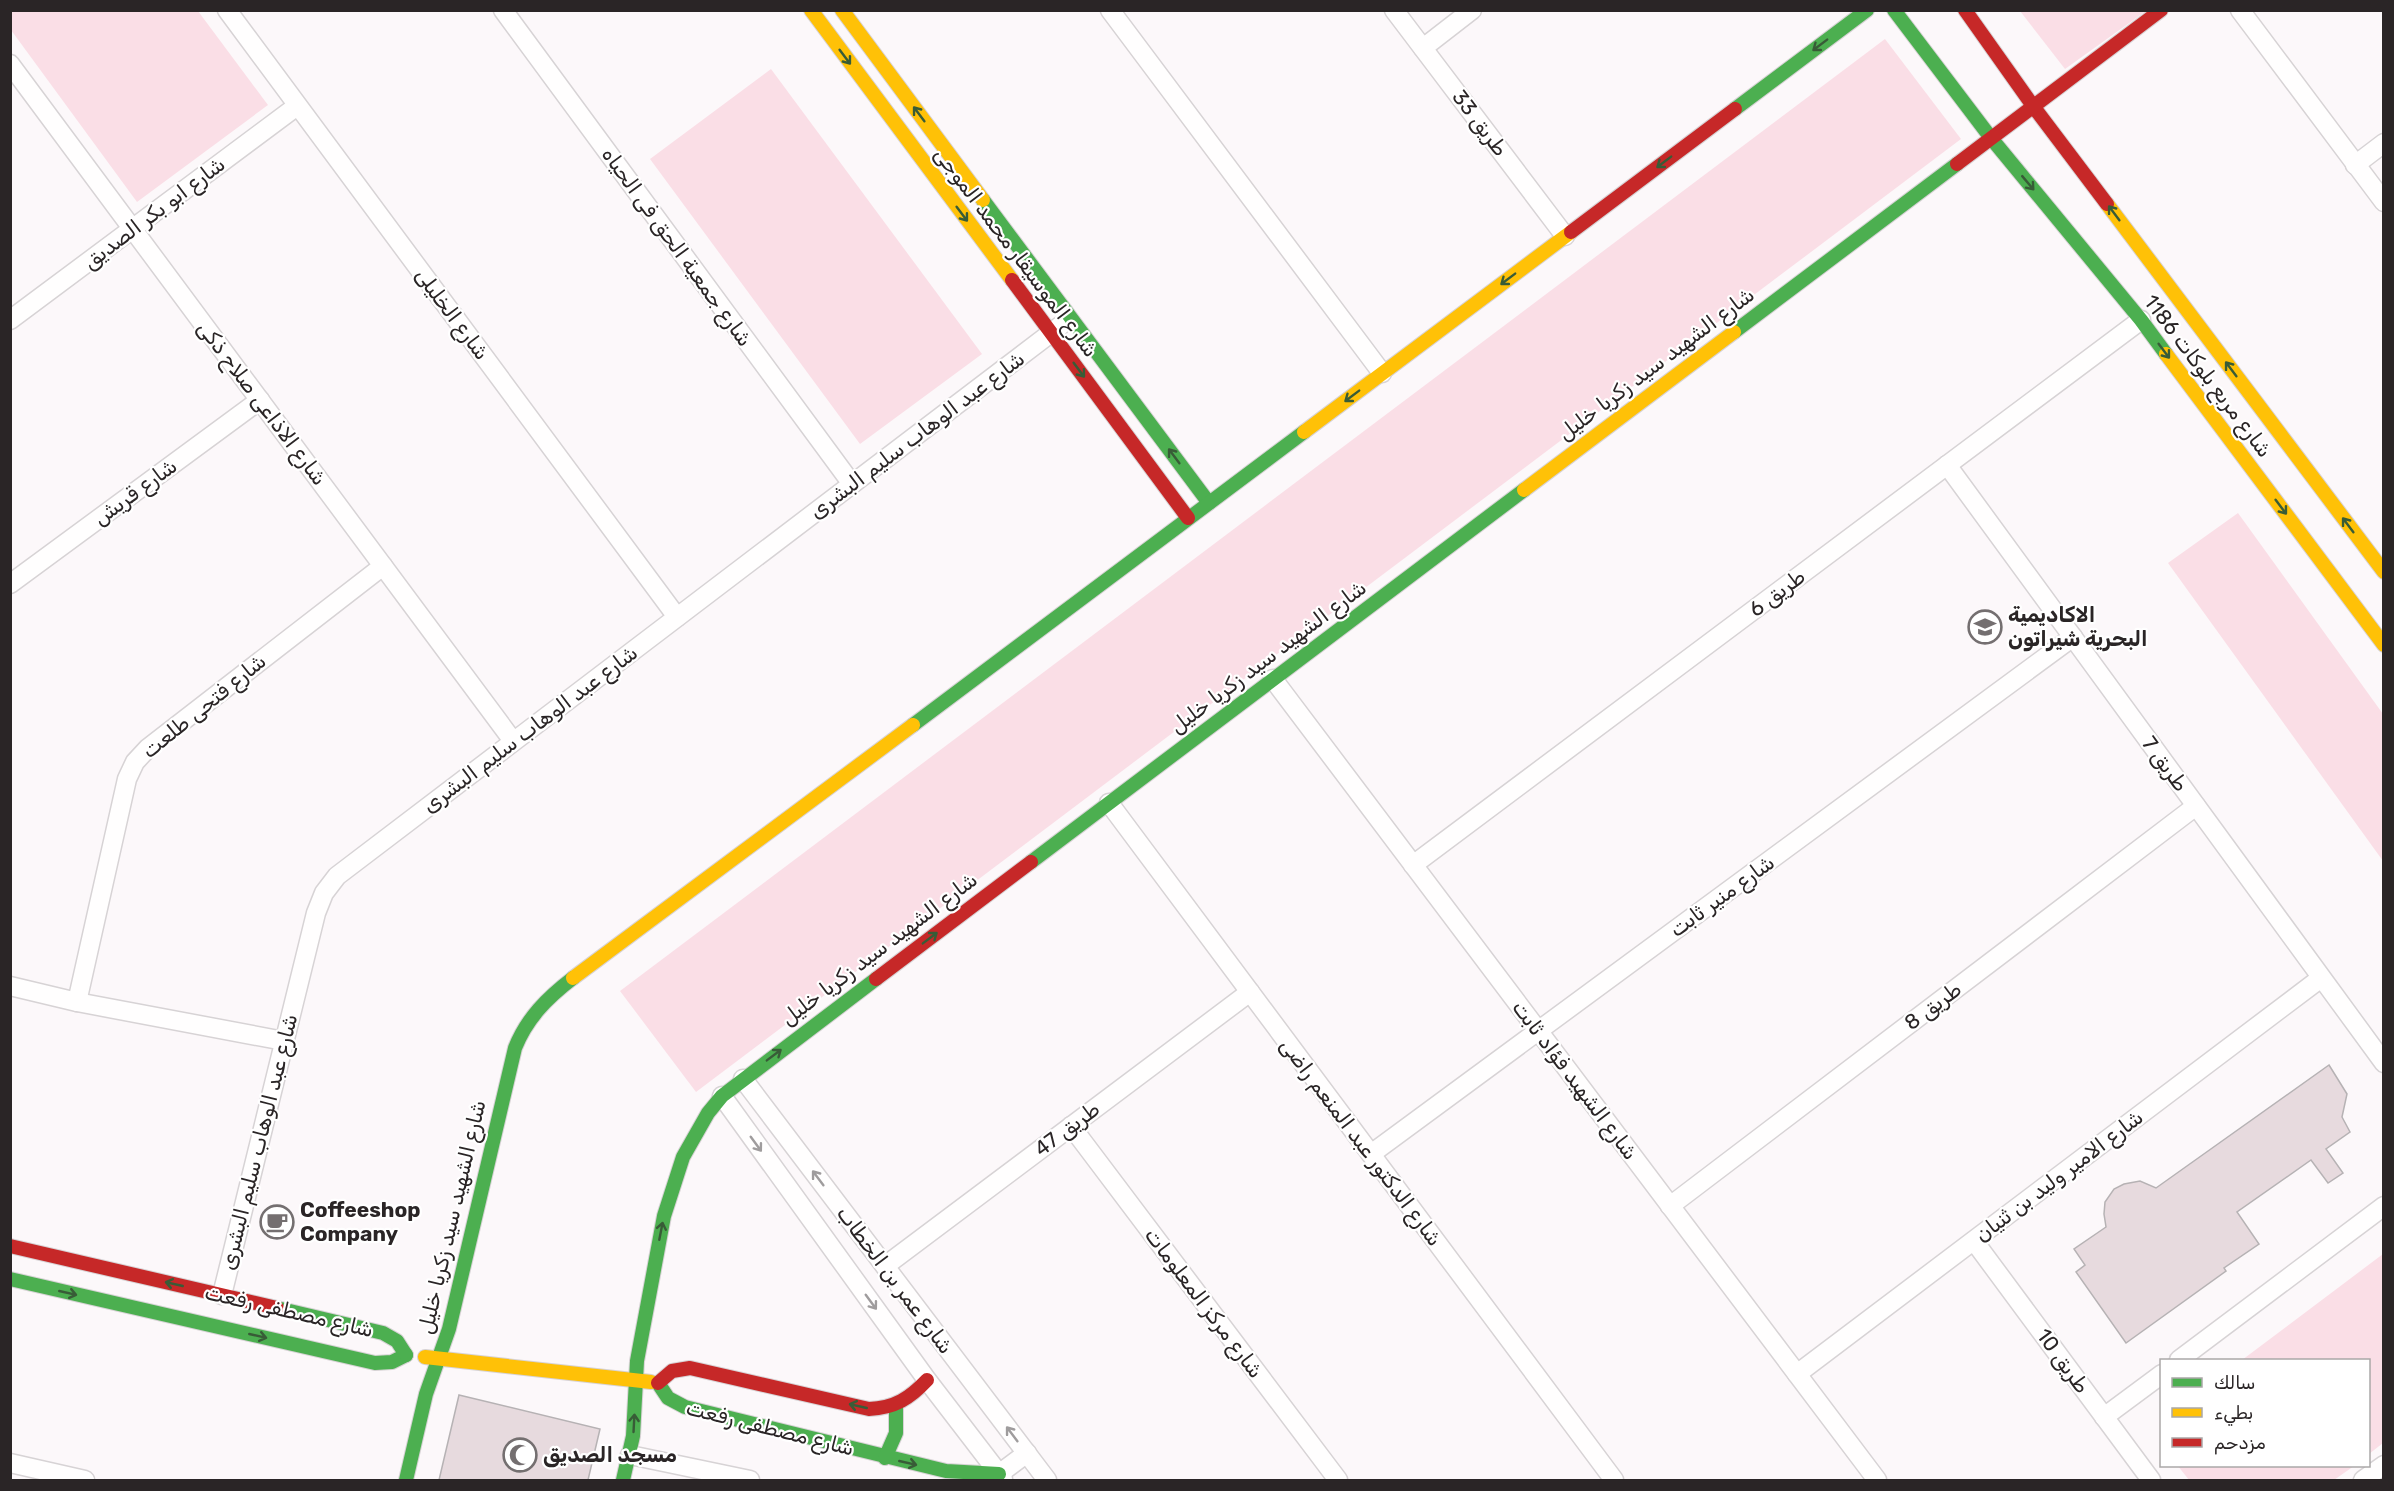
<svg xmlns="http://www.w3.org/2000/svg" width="2394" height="1491" font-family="Rubik,Cairo,sans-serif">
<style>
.green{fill:#fadee6}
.building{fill:#e7dade;stroke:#b6b2b4;stroke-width:1.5}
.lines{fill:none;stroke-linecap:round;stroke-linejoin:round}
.street-casing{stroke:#d7d3d5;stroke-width:21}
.fast-casing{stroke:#d7d3d5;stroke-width:16}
.slow-casing{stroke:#d7d3d5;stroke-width:16}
.jam-casing{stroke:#d7d3d5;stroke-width:16}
.street{stroke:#fffefe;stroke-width:18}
.fast{stroke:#4caf50;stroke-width:14}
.slow{stroke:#ffc107;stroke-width:14}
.jam{stroke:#c62828;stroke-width:14}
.oneway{stroke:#385c37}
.oneway2{stroke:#9f9c9d}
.labels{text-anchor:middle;stroke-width:4.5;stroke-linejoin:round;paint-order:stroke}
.street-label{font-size:21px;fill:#2a2526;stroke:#fff}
.poi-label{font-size:21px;font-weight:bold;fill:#2a2526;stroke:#fff;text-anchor:start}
</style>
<rect width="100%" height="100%" fill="#fcf8fa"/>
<!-- green -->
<g class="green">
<path d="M 10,11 L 198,11 L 268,105 L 137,202 L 11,30 Z"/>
<path d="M 2020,11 L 2146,11 L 2065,69 Z"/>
<path d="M 1885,39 L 1961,139 L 696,1092 L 620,991 Z"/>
<path d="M 771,69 L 982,354 L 860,444 L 650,159 Z"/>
<path d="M 2238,513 L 2383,714 L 2383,861 L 2168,563 Z"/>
<path d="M 2383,1254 L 2383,1443 L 2369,1454 L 2368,1360 L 2242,1360 Z"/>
<path d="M 2178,1466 L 2354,1466 L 2334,1480 L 2189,1480 Z"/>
</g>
<!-- building -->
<g class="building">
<path d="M 2329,1065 L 2347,1094 L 2342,1117 L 2350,1132 L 2326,1149 L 2343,1173 L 2328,1183 L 2311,1160 L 2237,1212 L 2259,1244 L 2224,1268 L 2226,1271 L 2126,1343 L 2076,1272 L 2085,1265 L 2074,1249 L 2106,1227 L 2104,1214 L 2105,1202 L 2114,1189 L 2124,1184 L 2140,1181 L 2156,1188 Z"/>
<path d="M 459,1395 L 600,1429 L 588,1480 L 439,1480 Z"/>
</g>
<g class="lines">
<defs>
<g id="street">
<path d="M 227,10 L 677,617"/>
<path d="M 503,10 L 852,484"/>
<path d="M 1110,10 L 1382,373"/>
<path d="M 1394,10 L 1565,236"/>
<path d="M 2240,10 L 2384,202"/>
<path d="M 1423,48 L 1472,10"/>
<path d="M 10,64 L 513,741"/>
<path d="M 2355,165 L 2384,143"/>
<path d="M 10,320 L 297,106"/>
<path d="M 1947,465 L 2384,1063"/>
<path d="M 10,584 L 260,400"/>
<path d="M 1273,679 L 1877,1480"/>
<path d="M 1109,803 L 1614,1480"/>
<path d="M 1413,865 L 2141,320"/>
<path d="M 10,986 L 77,1002 L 284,1041"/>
<path d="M 77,1002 L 127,779 L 135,762 L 148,748 L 383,566"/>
<path d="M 743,1079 L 1047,1480"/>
<path d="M 722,1096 L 927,1380 L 1003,1479"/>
<path d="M 1071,1126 L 1338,1480"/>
<path d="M 1371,1154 L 2073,637"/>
<path d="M 1670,1206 L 2196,806"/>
<path d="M 1974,1241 L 2151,1480"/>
<path d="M 885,1266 L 1250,992"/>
<path d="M 222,1295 L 316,913 L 324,893 L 337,876 L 1060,326"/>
<path d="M 2179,1360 L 2384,1206"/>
<path d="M 1797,1374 L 2321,978"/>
<path d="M 2104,1417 L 2162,1374"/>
<path d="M 630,1455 L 750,1480"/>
<path d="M 10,1463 L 85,1480"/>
<path d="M 999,1474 L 1027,1453"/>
<path d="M 2363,1480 L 2384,1465"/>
</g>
<g id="fast">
<path d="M 1894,10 L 1991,138 L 2141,320 L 2166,354"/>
<path d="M 1735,109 L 1867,10"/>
<path d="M 983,200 L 1209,503"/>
<path d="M 1734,332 L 1957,164"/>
<path d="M 913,725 L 1304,432"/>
<path d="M 1031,862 L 1524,490"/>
<path d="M 10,1279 L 375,1363 L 392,1362 L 406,1355"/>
<path d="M 277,1308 L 383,1333 L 397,1341 L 406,1355"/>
<path d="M 658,1383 L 668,1398 L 685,1407 L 946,1471 L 999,1474"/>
<path d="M 885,1458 L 896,1433 L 896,1406"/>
<path d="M 406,1480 L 426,1394 L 449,1329 L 515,1048 C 527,1018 547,998 573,978"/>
<path d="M 623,1480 L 633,1436 L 637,1361 L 664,1216 L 683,1157 L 708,1113 L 722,1096 L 876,979"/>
</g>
<g id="slow">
<path d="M 811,10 L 1012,280"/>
<path d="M 842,10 L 983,200"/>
<path d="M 2107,204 L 2384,572"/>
<path d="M 2166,354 L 2384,645"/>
<path d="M 1304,432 L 1571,232"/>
<path d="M 1524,490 L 1734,332"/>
<path d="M 573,978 L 913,725"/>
<path d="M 425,1357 L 651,1382"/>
</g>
<g id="jam">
<path d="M 1965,10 L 2033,106 L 2107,204"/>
<path d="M 1957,164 L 2161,10"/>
<path d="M 1571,232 L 1735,109"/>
<path d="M 1012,280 L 1188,518"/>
<path d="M 876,979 L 1031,862"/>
<path d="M 10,1246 L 277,1308"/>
<path d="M 658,1383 L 672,1371 L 690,1368 L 869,1409 C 895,1408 910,1398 927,1380"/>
</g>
</defs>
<!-- street casing -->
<use href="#street" class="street-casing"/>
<!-- fast casing -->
<use href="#fast" class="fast-casing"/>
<!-- slow casing -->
<use href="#slow" class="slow-casing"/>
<!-- jam casing -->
<use href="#jam" class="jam-casing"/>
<!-- street -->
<use href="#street" class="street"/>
<!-- fast -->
<use href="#fast" class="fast"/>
<!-- slow -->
<use href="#slow" class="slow"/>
<!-- jam -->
<use href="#jam" class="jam"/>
</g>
<!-- one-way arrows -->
<defs><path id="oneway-shaft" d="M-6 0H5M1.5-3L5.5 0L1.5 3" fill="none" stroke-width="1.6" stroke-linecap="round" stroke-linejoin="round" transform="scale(1.5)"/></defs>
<g class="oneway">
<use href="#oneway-shaft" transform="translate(1820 45) rotate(143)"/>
<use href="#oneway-shaft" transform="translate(845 57) rotate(53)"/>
<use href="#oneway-shaft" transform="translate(919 114) rotate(-127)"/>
<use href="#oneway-shaft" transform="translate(1664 162) rotate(143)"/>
<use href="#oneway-shaft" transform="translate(2028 183) rotate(50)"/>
<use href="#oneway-shaft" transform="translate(2114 213) rotate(-127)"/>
<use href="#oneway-shaft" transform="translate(962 214) rotate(53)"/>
<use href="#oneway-shaft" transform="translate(1508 279) rotate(143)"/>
<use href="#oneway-shaft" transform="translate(2164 351) rotate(53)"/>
<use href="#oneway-shaft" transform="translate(2231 369) rotate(-127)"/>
<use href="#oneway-shaft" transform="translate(1079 370) rotate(53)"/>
<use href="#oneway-shaft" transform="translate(1352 396) rotate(143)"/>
<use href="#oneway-shaft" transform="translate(1174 456) rotate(-127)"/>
<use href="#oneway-shaft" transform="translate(2281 507) rotate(53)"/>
<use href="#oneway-shaft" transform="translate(2348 525) rotate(-127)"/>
<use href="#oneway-shaft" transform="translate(930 938) rotate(-37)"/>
<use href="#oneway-shaft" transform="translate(774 1055) rotate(-37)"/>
<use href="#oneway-shaft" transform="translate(661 1231) rotate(-79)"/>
<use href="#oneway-shaft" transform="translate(174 1284) rotate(-167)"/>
<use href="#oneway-shaft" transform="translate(68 1293) rotate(13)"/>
<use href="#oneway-shaft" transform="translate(258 1336) rotate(13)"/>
<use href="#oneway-shaft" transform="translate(858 1406) rotate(-167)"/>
<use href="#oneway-shaft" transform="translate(634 1423) rotate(-87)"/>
<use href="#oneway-shaft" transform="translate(908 1463) rotate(13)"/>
</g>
<g class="oneway2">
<use href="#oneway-shaft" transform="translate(756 1144) rotate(54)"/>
<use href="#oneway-shaft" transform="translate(818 1178) rotate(-127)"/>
<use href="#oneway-shaft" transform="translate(871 1302) rotate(54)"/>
<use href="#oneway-shaft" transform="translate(1012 1434) rotate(-127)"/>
</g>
<!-- icons -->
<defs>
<symbol id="university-ring" viewBox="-11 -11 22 22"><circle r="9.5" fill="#fff" stroke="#746f70" stroke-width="1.5"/><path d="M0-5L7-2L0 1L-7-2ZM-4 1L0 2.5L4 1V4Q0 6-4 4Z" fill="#746f70"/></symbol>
<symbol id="cafe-ring" viewBox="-11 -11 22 22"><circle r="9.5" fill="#fff" stroke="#746f70" stroke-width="1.5"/><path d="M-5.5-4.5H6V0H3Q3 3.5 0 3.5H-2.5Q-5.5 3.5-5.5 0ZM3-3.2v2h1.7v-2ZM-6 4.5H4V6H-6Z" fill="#746f70"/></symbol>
<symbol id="mosque-ring" viewBox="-11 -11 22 22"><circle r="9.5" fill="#fff" stroke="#746f70" stroke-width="1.5"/><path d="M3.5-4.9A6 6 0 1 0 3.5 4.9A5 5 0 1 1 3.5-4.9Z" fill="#746f70"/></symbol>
</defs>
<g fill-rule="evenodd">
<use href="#university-ring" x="1966" y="608" width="38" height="38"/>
<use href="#cafe-ring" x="258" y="1203" width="38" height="38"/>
<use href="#mosque-ring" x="501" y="1436" width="38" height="38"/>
</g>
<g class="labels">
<!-- street labels -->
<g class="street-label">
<text transform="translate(1480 123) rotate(53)" y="7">طريق 33</text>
<text transform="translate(154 213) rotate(-37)" y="7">شارع ابو بكر الصديق</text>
<text transform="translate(677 247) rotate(54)" y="7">شارع جمعية الحق فى الحياه</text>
<text transform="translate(1016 252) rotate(53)" y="7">شارع الموسيقار محمد الموجى</text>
<text transform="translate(452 314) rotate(53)" y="7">شارع الخليلى</text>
<text transform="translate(1656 364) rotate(-37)" y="7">شارع الشهيد سيد زكريا خليل</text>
<text transform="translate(2208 376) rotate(53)" y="7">شارع مربع بلوكات 1186</text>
<text transform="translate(262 403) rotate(53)" y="7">شارع الاذاعى صلاح ذكى</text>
<text transform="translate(917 435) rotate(-37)" y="7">شارع عبد الوهاب سليم البشرى</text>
<text transform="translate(135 492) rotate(-36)" y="7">شارع قريش</text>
<text transform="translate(1777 593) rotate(-37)" y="7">طريق 6</text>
<text transform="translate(1268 657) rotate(-37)" y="7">شارع الشهيد سيد زكريا خليل</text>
<text transform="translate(204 706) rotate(-39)" y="7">شارع فتحى طلعت</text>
<text transform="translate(530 729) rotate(-37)" y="7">شارع عبد الوهاب سليم البشرى</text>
<text transform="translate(2165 764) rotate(54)" y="7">طريق 7</text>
<text transform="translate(1722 896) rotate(-36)" y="7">شارع منير ثابت</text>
<text transform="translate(879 949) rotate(-37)" y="7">شارع الشهيد سيد زكريا خليل</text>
<text transform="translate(1933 1006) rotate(-37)" y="7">طريق 8</text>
<text transform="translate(1575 1080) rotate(53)" y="7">شارع الشهيد فؤاد ثابت</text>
<text transform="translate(1067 1129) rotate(-37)" y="7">طريق 47</text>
<text transform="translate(259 1142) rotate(-76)" y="7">شارع عبد الوهاب سليم البشرى</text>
<text transform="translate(1361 1142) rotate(53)" y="7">شارع الدكتور عبد المنعم راضى</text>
<text transform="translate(2059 1176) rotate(-37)" y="7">شارع الامير وليد بن ثنيان</text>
<text transform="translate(452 1217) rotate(-77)" y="7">شارع الشهيد سيد زكريا خليل</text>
<text transform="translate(895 1280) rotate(53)" y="7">شارع عمر بن الخطاب</text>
<text transform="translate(1204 1303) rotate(53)" y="7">شارع مركز المعلومات</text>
<text transform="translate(289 1311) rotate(13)" y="7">شارع مصطفى رفعت</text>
<text transform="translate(2063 1361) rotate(54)" y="7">طريق 10</text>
<text transform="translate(770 1428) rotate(14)" y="7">شارع مصطفى رفعت</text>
</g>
<!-- poi labels -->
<g class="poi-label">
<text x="2008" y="622">الاكاديمية<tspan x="2008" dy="24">البحرية شيراتون</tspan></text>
<text x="300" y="1217">Coffeeshop<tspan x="300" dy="24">Company</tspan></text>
<text x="543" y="1462">مسجد الصديق</text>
</g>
</g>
<!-- border -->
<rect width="2394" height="1491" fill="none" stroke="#2a2526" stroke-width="24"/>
<!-- legend -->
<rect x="2160" y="1359" width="210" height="108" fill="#ffffff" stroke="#aaa8a8" stroke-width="1.5"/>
<rect x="2172" y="1378" width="30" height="9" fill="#4caf50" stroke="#aaa8a8" stroke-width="1.5"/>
<text x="2214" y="1389" font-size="18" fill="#2a2526">سالك</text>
<rect x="2172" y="1408" width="30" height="9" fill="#ffc107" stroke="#aaa8a8" stroke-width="1.5"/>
<text x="2214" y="1419" font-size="18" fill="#2a2526">بطيء</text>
<rect x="2172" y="1438" width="30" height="9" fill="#c62828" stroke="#aaa8a8" stroke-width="1.5"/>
<text x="2214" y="1449" font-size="18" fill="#2a2526">مزدحم</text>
</svg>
